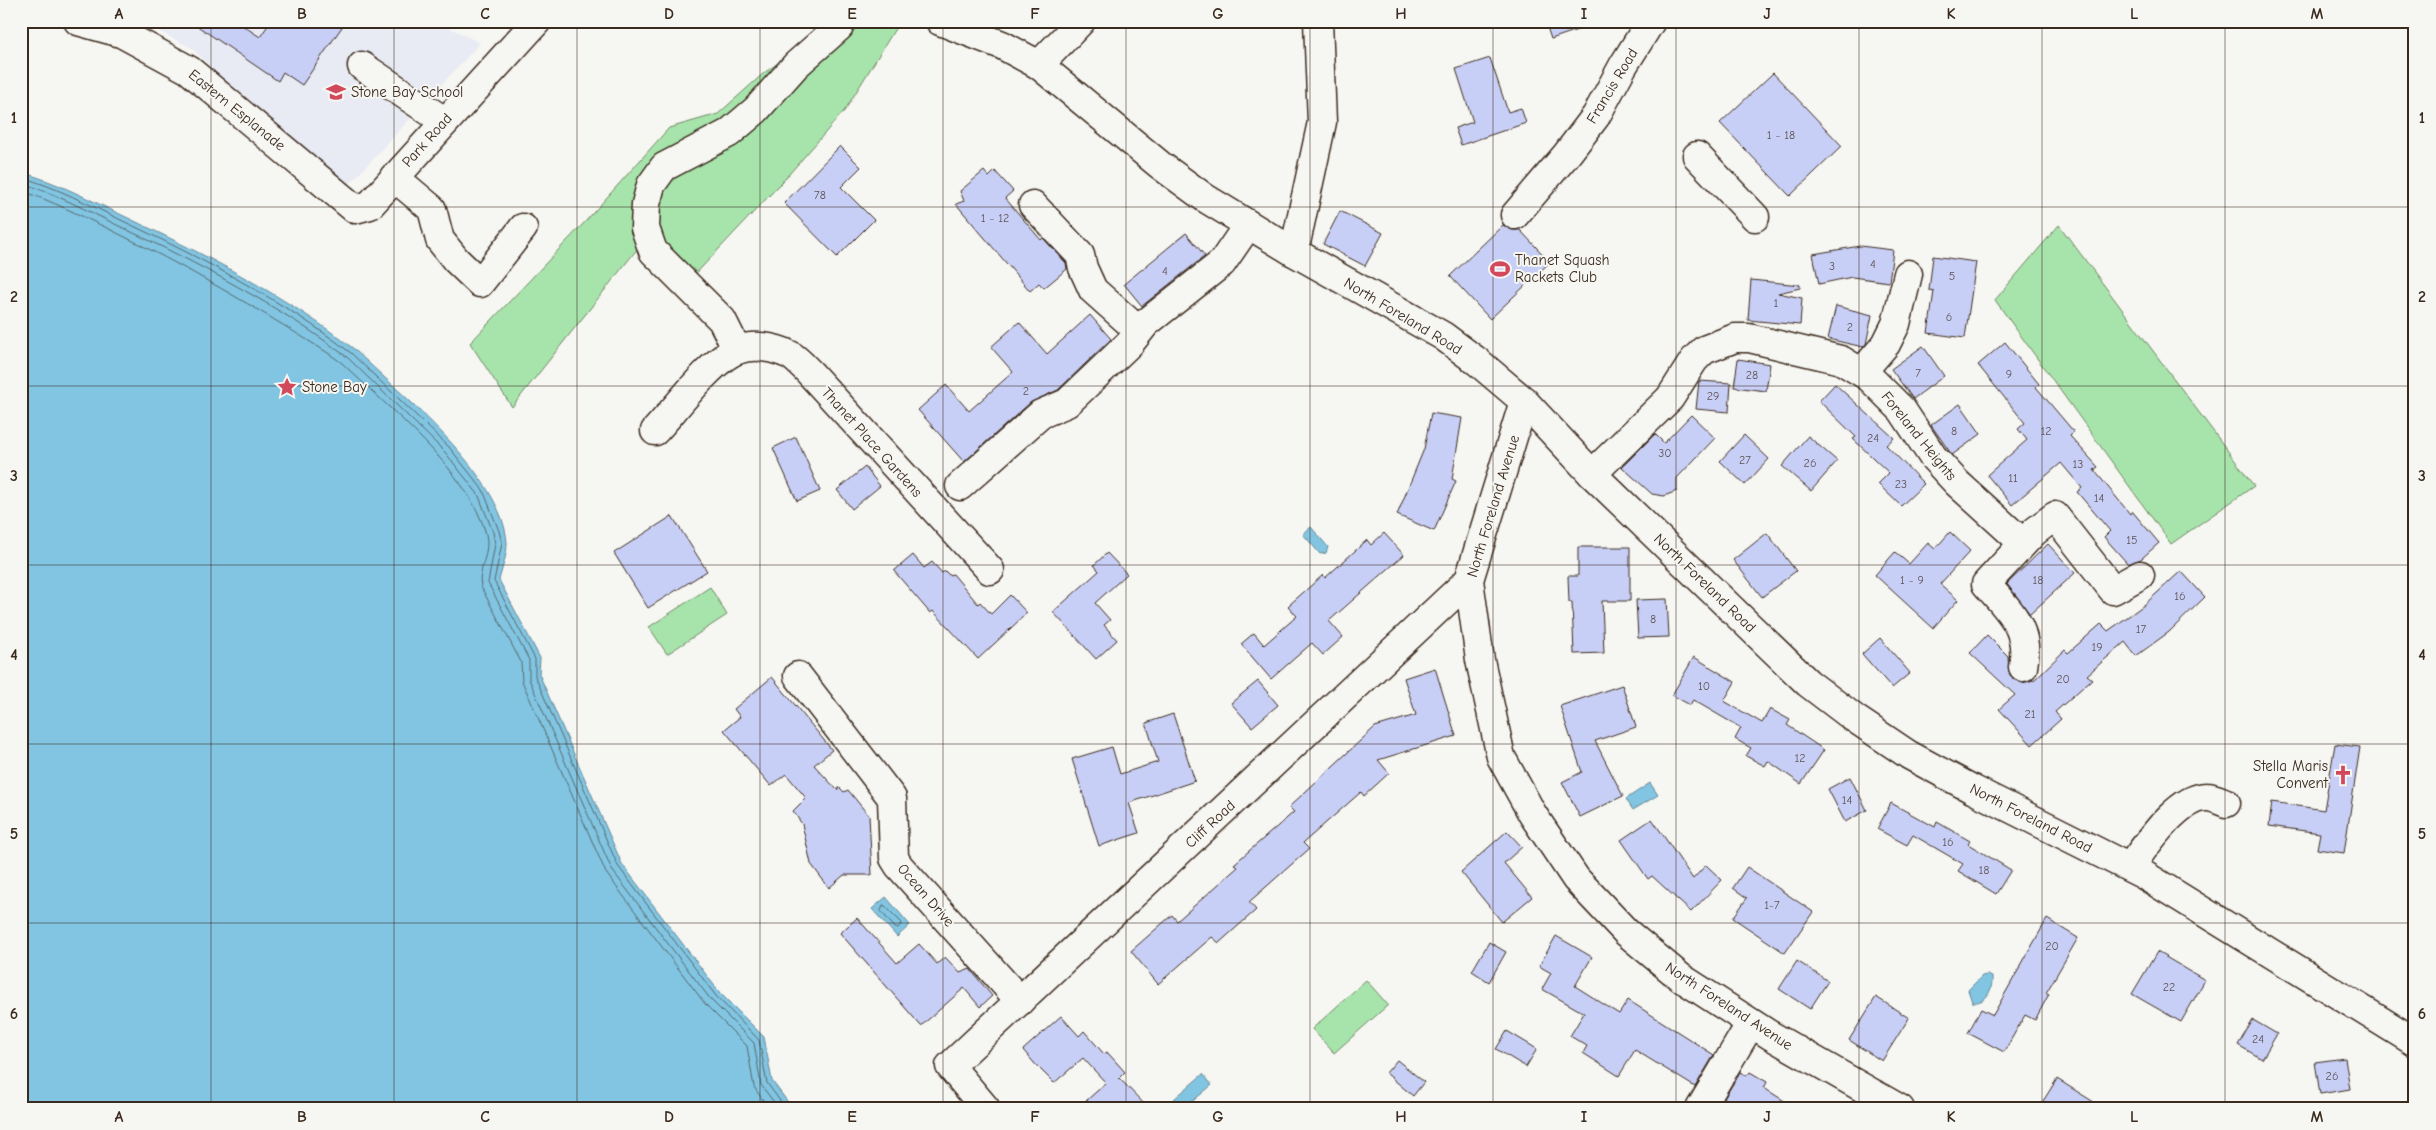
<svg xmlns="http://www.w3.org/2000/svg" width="2436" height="1130" font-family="'Comic Neue',sans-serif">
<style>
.built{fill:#e8eaf4}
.green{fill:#a7e4ab;stroke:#718764}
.water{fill:#81c5e2;stroke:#658794}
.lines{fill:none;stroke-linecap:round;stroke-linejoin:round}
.shore{stroke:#57686c;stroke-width:1}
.building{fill:#c8cff7;stroke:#3b2a1e}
.minor-casing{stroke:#3b2a1e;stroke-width:31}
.major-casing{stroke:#3b2a1e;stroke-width:31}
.minor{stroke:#f6f6f2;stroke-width:28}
.major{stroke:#f6f6f2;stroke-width:28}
.grid{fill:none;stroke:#3b2a1e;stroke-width:1;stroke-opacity:0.55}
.labels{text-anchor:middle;stroke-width:4;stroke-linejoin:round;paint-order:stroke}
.number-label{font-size:12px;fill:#5e5354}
.street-label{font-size:15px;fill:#3b2a1e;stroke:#f6f6f2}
.poi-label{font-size:15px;fill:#3b2a1e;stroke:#f6f6f2;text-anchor:start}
.neatline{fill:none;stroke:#3b2a1e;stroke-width:2}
.grid-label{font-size:16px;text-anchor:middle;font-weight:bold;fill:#3b2a1e}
</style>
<rect width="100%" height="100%" fill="#f6f6f2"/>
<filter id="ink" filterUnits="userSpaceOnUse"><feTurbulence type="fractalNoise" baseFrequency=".02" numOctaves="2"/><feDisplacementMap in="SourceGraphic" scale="10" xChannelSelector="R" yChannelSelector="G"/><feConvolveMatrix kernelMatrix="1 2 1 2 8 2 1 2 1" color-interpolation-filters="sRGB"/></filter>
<g filter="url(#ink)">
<!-- built -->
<path class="built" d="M 139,21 L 436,21 L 480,43 L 346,188 L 221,78 L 192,48 Z"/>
<!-- green -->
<g class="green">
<path d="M 822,21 L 892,21 L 898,24 L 845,110 L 783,181 L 687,283 L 638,248 L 512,407 L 470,343 L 584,223 L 669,128 L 718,114 L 764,73 L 815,37 Z"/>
<path d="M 2059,225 L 2254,486 L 2171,544 L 1995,300 Z"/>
<path d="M 710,587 L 727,615 L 667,654 L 649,627 Z"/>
<path d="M 1366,980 L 1388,1005 L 1334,1053 L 1312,1029 Z"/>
</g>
<!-- water -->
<g class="water">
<path d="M 21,172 C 57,182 92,201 126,217 C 204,254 286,296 354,349 C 400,394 503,475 507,543 C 507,556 502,568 499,580 L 540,658 L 539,674 L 622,864 L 720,993 L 764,1037 L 772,1081 L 793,1109 L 21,1109 Z"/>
<path d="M 1311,527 L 1328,547 L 1326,553 L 1320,554 L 1303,534 Z"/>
<path d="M 1650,783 L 1658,795 L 1633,810 L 1626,799 Z"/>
<path d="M 886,897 L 910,925 L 897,937 L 872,909 Z"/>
<path d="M 1987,975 L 1992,977 C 1993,990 1986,1004 1972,1002 L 1968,990 L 1982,976 Z"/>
<path d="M 1203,1074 L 1212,1085 L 1183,1109 L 1174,1099 Z"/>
</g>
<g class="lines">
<!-- shore -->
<g class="shore">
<path d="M 21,177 C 56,187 90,205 123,221 C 199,257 284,301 351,353 L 449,447 L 483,490 L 499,531 L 502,543 L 494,581 L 535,659 L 535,676 L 618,866 L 716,996 L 759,1040 L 767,1083 L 786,1109"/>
<path d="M 21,183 C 55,193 88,211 119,226 C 195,262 280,306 347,357 L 444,451 L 478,494 L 493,532 L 495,544 L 488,583 L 529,660 L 529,679 L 612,870 L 711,1000 L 754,1043 L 761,1085 L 779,1109"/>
<path d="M 21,191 C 51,200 81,216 109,229 C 185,266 257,308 328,353 L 342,363 C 388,408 469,471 486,534 C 491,553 477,569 481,587 L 521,662 L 522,681 L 606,873 L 706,1005 L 747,1046 L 754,1087 L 769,1109"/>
<path d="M 884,905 L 902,923 L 898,928 L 895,928 L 881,911 Z"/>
</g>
</g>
<!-- building -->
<g class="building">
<path d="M 190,21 L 236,21 L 260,37 L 271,21 L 346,21 L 302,85 L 283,72 L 278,81 Z"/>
<path d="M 1545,21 L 1594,21 L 1595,24 L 1551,39 Z"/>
<path d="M 1490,58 L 1508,112 L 1521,108 L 1526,123 L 1461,145 L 1455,128 L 1473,122 L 1456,69 Z"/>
<path d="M 1773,73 L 1842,146 L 1790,196 L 1720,123 Z"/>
<path d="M 840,146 L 861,167 L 841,187 L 874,220 L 837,257 L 784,203 Z"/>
<path d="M 984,171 L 989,177 L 995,171 L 1013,191 L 1005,198 L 1041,240 L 1043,238 L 1066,263 L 1067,269 L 1044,288 L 1039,283 L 1030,291 L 956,204 L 964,201 L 960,191 Z"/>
<path d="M 1340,211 L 1383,233 L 1365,266 L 1323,244 Z"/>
<path d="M 1503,225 L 1512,230 L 1520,230 L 1550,262 L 1490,319 L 1450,276 Z"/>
<path d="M 1186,233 L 1205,256 L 1142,306 L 1124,284 Z"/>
<path d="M 1860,246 L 1893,250 L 1889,282 L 1852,277 L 1819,284 L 1813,254 Z"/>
<path d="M 1933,256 L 1976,262 L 1965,338 L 1928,333 L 1934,291 L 1929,290 Z"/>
<path d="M 1751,280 L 1800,285 L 1800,288 L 1778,293 L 1802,298 L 1800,325 L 1748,320 Z"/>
<path d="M 1836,306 L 1872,315 L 1866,344 L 1863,347 L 1828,339 Z"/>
<path d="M 1090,315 L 1111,339 L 1058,390 L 1031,402 L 964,462 L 918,410 L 946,385 L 969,411 L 1013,372 L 991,347 L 1019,322 L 1047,354 Z"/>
<path d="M 2005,342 L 2039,384 L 2036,387 L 2074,432 L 2070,436 L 2098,467 L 2094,470 L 2130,514 L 2132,511 L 2159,543 L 2141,559 L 2128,564 L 2104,537 L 2110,531 L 2077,492 L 2082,488 L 2061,463 L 2012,505 L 1987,475 L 2027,440 L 2018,429 L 2025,423 L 1978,365 Z"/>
<path d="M 1923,346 L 1944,376 L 1913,399 L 1891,369 Z"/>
<path d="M 1738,359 L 1770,364 L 1766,391 L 1734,387 Z"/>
<path d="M 1699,381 L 1731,383 L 1729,412 L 1696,409 Z"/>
<path d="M 1835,384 L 1894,438 L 1886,445 L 1924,484 L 1901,506 L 1878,484 L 1889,473 L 1853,439 L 1856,437 L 1819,401 Z"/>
<path d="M 1960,404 L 1981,434 L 1952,455 L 1931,425 Z"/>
<path d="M 1431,413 L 1462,418 L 1452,479 L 1456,481 L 1434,531 L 1397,515 L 1424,449 Z"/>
<path d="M 1691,415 L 1715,438 L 1677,478 L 1677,491 L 1664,496 L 1652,494 L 1622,467 L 1655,434 L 1664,443 Z"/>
<path d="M 1744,435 L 1769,459 L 1745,485 L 1720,461 Z"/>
<path d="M 1808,436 L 1837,461 L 1811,491 L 1782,466 Z"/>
<path d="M 796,437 L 820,491 L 797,501 L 773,448 Z"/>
<path d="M 865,467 L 880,486 L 852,509 L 837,490 Z"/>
<path d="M 672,516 L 707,571 L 648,608 L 614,553 Z"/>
<path d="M 1950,532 L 1970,551 L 1940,584 L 1958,600 L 1933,628 L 1875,575 L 1895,552 L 1909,564 L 1928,543 L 1935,549 Z"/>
<path d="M 1384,533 L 1404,555 L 1329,621 L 1343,637 L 1323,655 L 1312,643 L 1271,679 L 1241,644 L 1254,633 L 1264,645 L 1297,616 L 1288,606 L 1323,575 L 1325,578 L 1367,540 L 1371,545 Z"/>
<path d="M 1767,533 L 1796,571 L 1762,597 L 1733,560 Z"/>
<path d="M 2048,544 L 2075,573 L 2030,614 L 2007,584 Z"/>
<path d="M 1578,547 L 1630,547 L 1630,601 L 1602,601 L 1604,653 L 1574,654 L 1572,602 L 1569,602 L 1568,576 L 1578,576 Z"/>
<path d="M 1107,553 L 1127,574 L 1095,603 L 1110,620 L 1104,625 L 1117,640 L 1096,659 L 1053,612 L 1099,571 L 1094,565 Z"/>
<path d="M 913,555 L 924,568 L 932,562 L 942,573 L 945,571 L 949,575 L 953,574 L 978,604 L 980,602 L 991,614 L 1010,595 L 1027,613 L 978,659 L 933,611 L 930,613 L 894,571 Z"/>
<path d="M 2181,571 L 2205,597 L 2169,632 L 2136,656 L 2125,642 L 2087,675 L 2092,679 L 2055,712 L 2061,719 L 2032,745 L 1999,709 L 2015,695 L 1970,653 L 1987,635 L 2008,656 L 2009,673 L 2013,679 L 2022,683 L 2034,680 L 2065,650 L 2068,653 L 2101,624 L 2108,631 L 2144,605 Z"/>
<path d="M 1667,599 L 1669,637 L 1638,638 L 1636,600 Z"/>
<path d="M 1880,638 L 1910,673 L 1892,688 L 1862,654 Z"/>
<path d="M 1694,657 L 1735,682 L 1724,701 L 1762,723 L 1770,709 L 1790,720 L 1787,725 L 1824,750 L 1801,784 L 1768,761 L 1765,766 L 1746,756 L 1751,748 L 1735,739 L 1741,728 L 1693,700 L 1690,705 L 1672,695 Z"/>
<path d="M 1435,668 L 1456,736 L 1378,760 L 1389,773 L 1364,796 L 1361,792 L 1303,843 L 1309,849 L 1249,902 L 1256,910 L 1219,943 L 1212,937 L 1158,984 L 1131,951 L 1172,915 L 1177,921 L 1238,867 L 1234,864 L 1294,812 L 1289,807 L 1375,727 L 1416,715 L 1404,678 Z"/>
<path d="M 772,677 L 832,750 L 814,765 L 837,790 L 839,787 L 844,792 L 848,790 L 869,816 L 872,875 L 844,875 L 829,888 L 811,864 L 802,824 L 793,811 L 806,798 L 786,774 L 771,786 L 724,730 L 740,717 L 734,709 Z"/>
<path d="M 1258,681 L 1278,705 L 1252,727 L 1231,703 Z"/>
<path d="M 1622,685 L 1636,727 L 1595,741 L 1623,796 L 1580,817 L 1562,782 L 1582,772 L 1560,706 Z"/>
<path d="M 1173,714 L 1195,781 L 1129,803 L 1139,833 L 1099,846 L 1072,759 L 1112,747 L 1120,774 L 1158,762 L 1146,723 Z"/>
<path d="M 2335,744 L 2360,747 L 2344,853 L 2317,849 L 2320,833 L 2269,826 L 2272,802 L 2324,810 Z"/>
<path d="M 1850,777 L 1867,810 L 1845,822 L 1828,789 Z"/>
<path d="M 1891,803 L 1935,827 L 1937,822 L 1970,841 L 1968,844 L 2011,870 L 1996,894 L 1958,871 L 1963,864 L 1913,835 L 1907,845 L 1877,829 Z"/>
<path d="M 1652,819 L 1693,879 L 1706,865 L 1722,880 L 1691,912 L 1652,876 L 1648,879 L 1621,840 Z"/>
<path d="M 1507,831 L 1522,847 L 1504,863 L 1532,897 L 1502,922 L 1461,872 Z"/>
<path d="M 1747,867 L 1813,912 L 1785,953 L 1733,918 L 1747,898 L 1733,888 Z"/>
<path d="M 857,918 L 897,963 L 919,944 L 937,964 L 945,957 L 960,973 L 970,969 L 992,996 L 980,1007 L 964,988 L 921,1026 L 840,933 Z"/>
<path d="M 2047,919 L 2078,938 L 2046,993 L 2049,994 L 2035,1020 L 2025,1015 L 2004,1052 L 1968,1033 L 1981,1009 L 1993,1015 Z"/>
<path d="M 1556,936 L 1592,957 L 1575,986 L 1619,1014 L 1628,1000 L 1714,1055 L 1695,1087 L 1635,1050 L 1619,1076 L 1583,1053 L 1587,1046 L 1570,1036 L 1584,1013 L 1542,989 L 1551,973 L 1539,966 Z"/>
<path d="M 1489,942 L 1506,952 L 1489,982 L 1472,971 Z"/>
<path d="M 2157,952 L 2205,980 L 2181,1022 L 2132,994 Z"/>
<path d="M 1797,961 L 1828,981 L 1810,1009 L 1779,989 Z"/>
<path d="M 1876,997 L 1909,1018 L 1882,1061 L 1849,1040 Z"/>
<path d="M 1061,1016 L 1079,1036 L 1084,1031 L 1104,1054 L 1107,1052 L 1125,1072 L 1119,1078 L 1149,1109 L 1077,1109 L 1106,1083 L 1083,1058 L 1054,1083 L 1035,1064 L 1023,1050 Z"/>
<path d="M 2253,1020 L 2277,1034 L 2262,1059 L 2238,1045 Z"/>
<path d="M 1507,1031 L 1537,1049 L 1526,1067 L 1496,1049 Z"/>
<path d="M 2345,1058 L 2350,1089 L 2320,1094 L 2315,1062 Z"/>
<path d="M 1397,1060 L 1424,1082 L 1413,1096 L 1386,1073 Z"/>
<path d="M 1740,1072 L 1747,1076 L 1750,1072 L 1767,1082 L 1764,1088 L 1797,1109 L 1734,1109 L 1722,1102 Z"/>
<path d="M 2057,1079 L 2105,1109 L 2038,1109 Z"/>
</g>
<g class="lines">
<defs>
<g id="minor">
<path d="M 78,21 L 121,33 L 189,70 L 355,209 L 370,205 L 537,21"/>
<path d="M 1039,65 L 1081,21"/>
<path d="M 362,66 L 444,121"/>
<path d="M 1697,156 L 1755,217"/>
<path d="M 394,177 L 432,209 L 440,240 L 456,260 L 480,283 L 523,228"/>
<path d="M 1033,205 L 1080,255 L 1083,268 L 1093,290 L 1139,331"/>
<path d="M 1515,215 L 1567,154 L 1596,116 L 1623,66 L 1651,21"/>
<path d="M 1294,252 L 1322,122 L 1318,21"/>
<path d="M 737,350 L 722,320 L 653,251 L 645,228 L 646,204 L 651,185 L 664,167 L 729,133 L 756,110 L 796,65 L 839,27 L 841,21"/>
<path d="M 1862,372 L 1886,344 L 1896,324 L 1908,274"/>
<path d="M 1524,401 L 1469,580 L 1480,660 L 1501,757 L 1533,815 L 1576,879 L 1626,932 L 1680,977 L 1770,1035 L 1900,1109"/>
<path d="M 655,431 C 675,410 711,360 737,350 C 754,344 774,347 790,355 C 797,359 804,367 810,373 L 990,570"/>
<path d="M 1592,474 L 1670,398 L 1694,360 L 1704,350 L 1735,338 L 1749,338 L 1841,360 L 1869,377 L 1902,410 L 1933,457 L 1957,483 L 2023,543"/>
<path d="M 960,486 L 1041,414 L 1067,403 L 1130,343 L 1146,323 L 1222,263 L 1248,225"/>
<path d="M 2023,667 C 2030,628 2010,612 1986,584 L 2034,532 L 2055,516 L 2113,590 L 2140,575"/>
<path d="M 798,676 L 892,798 L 894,858 L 899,866 L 1020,1001"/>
<path d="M 2130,867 C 2145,847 2178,796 2207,797 C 2213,797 2221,801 2226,803"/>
<path d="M 986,1109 L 950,1066 L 1469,580"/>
<path d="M 1700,1109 L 1751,1023"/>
</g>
<path id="major" d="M 940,21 L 1002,45 L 1039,65 L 1160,165 L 1205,198 L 1294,252 L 1443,336 L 1478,362 L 1524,401 L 1592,474 L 1808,683 L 1854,718 L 1909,755 L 1974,790 L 2144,875 L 2415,1042"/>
</defs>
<!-- minor casing -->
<use href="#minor" class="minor-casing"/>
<!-- major casing -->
<use href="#major" class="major-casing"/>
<!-- minor -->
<use href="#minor" class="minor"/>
<!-- major -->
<use href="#major" class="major"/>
</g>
</g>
<!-- grid -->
<path class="grid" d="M 211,21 L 211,1109M 394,21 L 394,1109M 577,21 L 577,1109M 760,21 L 760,1109M 943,21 L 943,1109M 1126,21 L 1126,1109M 1310,21 L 1310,1109M 1493,21 L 1493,1109M 1676,21 L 1676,1109M 1859,21 L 1859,1109M 2042,21 L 2042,1109M 2225,21 L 2225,1109M 21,207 L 2415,207M 21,386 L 2415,386M 21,565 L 2415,565M 21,744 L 2415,744M 21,923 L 2415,923"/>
<!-- icons -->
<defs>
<symbol id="school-bare" viewBox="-9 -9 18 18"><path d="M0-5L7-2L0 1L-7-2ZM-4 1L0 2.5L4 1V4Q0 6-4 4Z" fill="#d1495b" stroke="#f6f6f2" stroke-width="2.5" paint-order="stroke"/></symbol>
<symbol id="stadium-bare" viewBox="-9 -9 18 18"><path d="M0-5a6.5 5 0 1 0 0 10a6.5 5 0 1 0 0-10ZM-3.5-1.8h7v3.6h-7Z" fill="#d1495b" stroke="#f6f6f2" stroke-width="2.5" paint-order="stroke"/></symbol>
<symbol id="sight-bare" viewBox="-9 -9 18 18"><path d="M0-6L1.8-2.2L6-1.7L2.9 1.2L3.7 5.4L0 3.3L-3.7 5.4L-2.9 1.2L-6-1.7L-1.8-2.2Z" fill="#d1495b" stroke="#f6f6f2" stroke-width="2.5" paint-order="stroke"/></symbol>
<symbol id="church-bare" viewBox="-9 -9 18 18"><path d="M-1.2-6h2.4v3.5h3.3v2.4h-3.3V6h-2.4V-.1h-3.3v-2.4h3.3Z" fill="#d1495b" stroke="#f6f6f2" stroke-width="2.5" paint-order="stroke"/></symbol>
</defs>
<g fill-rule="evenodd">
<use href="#school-bare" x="322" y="78" width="28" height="28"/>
<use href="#stadium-bare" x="1486" y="255" width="28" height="28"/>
<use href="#sight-bare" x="273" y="373" width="28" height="28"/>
<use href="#church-bare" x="2329" y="761" width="28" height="28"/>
</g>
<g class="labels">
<!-- number labels -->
<g class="number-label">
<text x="1781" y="139">1 - 18</text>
<text x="820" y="199">78</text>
<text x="995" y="222">1 - 12</text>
<text x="1873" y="268">4</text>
<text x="1832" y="270">3</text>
<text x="1165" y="275">4</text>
<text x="1952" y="280">5</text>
<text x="1776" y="307">1</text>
<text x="1949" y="321">6</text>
<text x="1850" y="331">2</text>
<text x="1918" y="377">7</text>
<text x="2009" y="378">9</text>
<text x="1752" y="379">28</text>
<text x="1026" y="395">2</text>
<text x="1713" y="400">29</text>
<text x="1954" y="435">8</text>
<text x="2046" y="435">12</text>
<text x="1873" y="442">24</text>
<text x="1665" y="457">30</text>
<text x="1745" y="464">27</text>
<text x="1810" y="467">26</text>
<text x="2078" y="468">13</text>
<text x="2013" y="482">11</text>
<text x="1901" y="488">23</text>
<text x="2099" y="502">14</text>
<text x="2132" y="544">15</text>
<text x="1912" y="584">1 - 9</text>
<text x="2038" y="584">18</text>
<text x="2180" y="600">16</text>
<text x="1653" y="623">8</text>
<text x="2141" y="633">17</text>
<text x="2097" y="651">19</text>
<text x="2063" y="683">20</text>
<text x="1704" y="690">10</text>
<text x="2030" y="718">21</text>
<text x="1800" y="762">12</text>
<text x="1847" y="804">14</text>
<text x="1948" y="846">16</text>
<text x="1984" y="874">18</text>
<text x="1772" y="909">1-7</text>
<text x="2052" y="950">20</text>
<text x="2169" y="991">22</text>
<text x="2258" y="1043">24</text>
<text x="2332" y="1080">26</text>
</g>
<!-- street labels -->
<g class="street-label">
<text transform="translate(1612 86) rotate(-59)" y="5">Francis Road</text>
<text transform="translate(237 110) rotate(39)" y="5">Eastern Esplanade</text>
<text transform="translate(427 140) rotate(-48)" y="5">Park Road</text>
<text transform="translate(1403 316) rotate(31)" y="5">North Foreland Road</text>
<text transform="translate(1919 436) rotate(51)" y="5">Foreland Heights</text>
<text transform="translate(872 442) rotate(48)" y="5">Thanet Place Gardens</text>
<text transform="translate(1493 506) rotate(-73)" y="5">North Foreland Avenue</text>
<text transform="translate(1705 583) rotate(44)" y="5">North Foreland Road</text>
<text transform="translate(2031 818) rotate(27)" y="5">North Foreland Road</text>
<text transform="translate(1210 824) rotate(-43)" y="5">Cliff Road</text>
<text transform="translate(926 895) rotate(49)" y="5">Ocean Drive</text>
<text transform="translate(1729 1006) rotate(33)" y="5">North Foreland Avenue</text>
</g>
<!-- poi labels -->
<g class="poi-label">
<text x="351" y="97">Stone Bay School</text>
<text x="1515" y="265">Thanet Squash<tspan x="1515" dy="17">Rackets Club</tspan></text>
<text x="302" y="392">Stone Bay</text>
<text x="2328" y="771" text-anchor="end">Stella Maris<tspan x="2328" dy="17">Convent</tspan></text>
</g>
</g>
<!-- margin -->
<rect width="2436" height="1130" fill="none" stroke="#f6f6f2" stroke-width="55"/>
<rect x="28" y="28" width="2380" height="1074" class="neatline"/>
<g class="grid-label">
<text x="119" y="19">A</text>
<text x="302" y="19">B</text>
<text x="485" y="19">C</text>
<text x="669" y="19">D</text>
<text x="852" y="19">E</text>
<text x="1035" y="19">F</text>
<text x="1218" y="19">G</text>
<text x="1401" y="19">H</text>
<text x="1584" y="19">I</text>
<text x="1767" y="19">J</text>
<text x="1951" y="19">K</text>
<text x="2134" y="19">L</text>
<text x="2317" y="19">M</text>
<text x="14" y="123">1</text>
<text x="2422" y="123">1</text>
<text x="14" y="302">2</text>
<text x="2422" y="302">2</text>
<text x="14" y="481">3</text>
<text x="2422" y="481">3</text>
<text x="14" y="660">4</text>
<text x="2422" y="660">4</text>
<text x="14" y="839">5</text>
<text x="2422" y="839">5</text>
<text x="14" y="1019">6</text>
<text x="2422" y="1019">6</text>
<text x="119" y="1122">A</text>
<text x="302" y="1122">B</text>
<text x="485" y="1122">C</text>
<text x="669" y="1122">D</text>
<text x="852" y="1122">E</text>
<text x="1035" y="1122">F</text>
<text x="1218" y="1122">G</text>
<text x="1401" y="1122">H</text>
<text x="1584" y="1122">I</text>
<text x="1767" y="1122">J</text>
<text x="1951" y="1122">K</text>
<text x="2134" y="1122">L</text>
<text x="2317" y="1122">M</text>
</g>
</svg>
